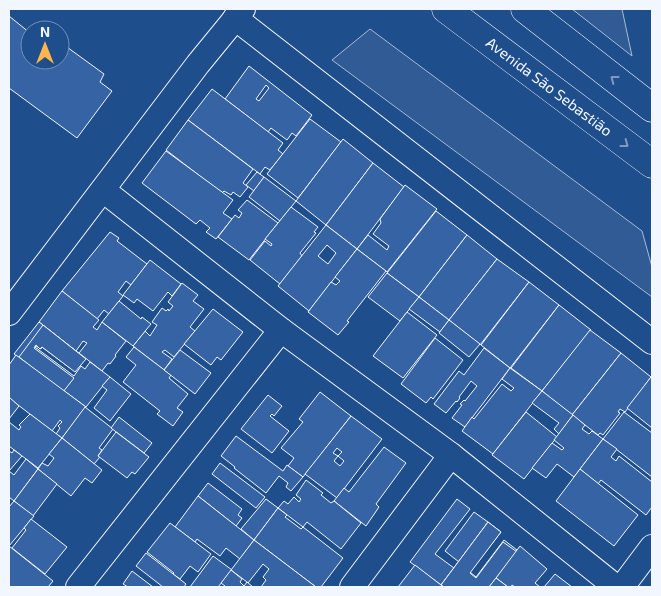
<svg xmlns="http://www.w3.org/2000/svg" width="661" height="596" font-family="'Exo 2',sans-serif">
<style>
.parking{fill:#305b95;stroke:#a8bbd7}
.building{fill:#3563a3;stroke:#f2f6ff;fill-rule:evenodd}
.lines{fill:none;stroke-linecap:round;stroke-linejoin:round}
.minor-casing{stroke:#f2f6ff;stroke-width:26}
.primary-casing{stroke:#f2f6ff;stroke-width:29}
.minor{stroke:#1f4e8c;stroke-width:24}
.primary{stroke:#1f4e8c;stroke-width:28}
.oneway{stroke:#7e9ac0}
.labels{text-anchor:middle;stroke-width:4;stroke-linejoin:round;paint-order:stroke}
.street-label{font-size:15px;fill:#f2f6ff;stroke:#1f4e8c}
</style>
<rect width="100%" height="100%" fill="#1f4e8c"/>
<!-- parking -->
<g class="parking">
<path d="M 572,9 L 622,9 L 632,56 Z"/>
<path d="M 370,29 L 642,231 L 652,267 L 652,297 L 332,60 Z"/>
</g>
<!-- building -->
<g class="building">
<path d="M 9,16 L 30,33 L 30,60 L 60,60 L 60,42 L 104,74 L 100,82 L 112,91 L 77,138 L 9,88 Z"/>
<path d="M 249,66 L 312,115 L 296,136 L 292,133 L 287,140 L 271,128 L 268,132 L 225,99 ZM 266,85 L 269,88 L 259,101 L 256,99 Z"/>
<path d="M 212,89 L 283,143 L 278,150 L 283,154 L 270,170 L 265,167 L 260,174 L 188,120 Z"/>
<path d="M 310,119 L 341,142 L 298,198 L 267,174 Z"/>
<path d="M 188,120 L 253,169 L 243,183 L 248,187 L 240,197 L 233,192 L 231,195 L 224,191 L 222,193 L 166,150 Z"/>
<path d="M 343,139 L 373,163 L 326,225 L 296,201 Z"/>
<path d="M 166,151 L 233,200 L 223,213 L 232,219 L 216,239 L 206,232 L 210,228 L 200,220 L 196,224 L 142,183 Z"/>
<path d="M 373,163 L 404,187 L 357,249 L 326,225 Z"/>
<path d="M 257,172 L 264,177 L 254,191 L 246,185 Z"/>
<path d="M 264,177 L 296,201 L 280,221 L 249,197 Z"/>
<path d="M 405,185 L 437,209 L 387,272 L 357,249 L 368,235 L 387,250 L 389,246 L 373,234 L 381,223 L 380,219 Z"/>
<path d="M 247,200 L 278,223 L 249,260 L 218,237 L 235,215 L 239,218 L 242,213 L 238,210 Z"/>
<path d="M 291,207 L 318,227 L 314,232 L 316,233 L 300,253 L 302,256 L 280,284 L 250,260 L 265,241 L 271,246 L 272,244 L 265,239 Z"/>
<path d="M 436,211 L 467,235 L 419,297 L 387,273 Z"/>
<path d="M 326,225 L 357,249 L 309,311 L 278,286 ZM 327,245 L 336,253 L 328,264 L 318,256 Z"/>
<path d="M 110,232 L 119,238 L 117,241 L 147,264 L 131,285 L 126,281 L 118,292 L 123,296 L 109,314 L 104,310 L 97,319 L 62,291 Z"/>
<path d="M 467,235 L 497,259 L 449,320 L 419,297 Z"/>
<path d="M 357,249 L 386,271 L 347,321 L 349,322 L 338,335 L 308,312 L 331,282 L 336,285 L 340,281 L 335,277 Z"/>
<path d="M 497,259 L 529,282 L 480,345 L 449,320 Z"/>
<path d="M 150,260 L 181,284 L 172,296 L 168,292 L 153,311 L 137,299 L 134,303 L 123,295 Z"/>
<path d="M 387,273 L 419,297 L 400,321 L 368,297 Z"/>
<path d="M 529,282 L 559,305 L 510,368 L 481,345 Z"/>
<path d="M 182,283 L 198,295 L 193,301 L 204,309 L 190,327 L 195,331 L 174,357 L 165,350 L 162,352 L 172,359 L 164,370 L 133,346 L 145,331 L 150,336 L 157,325 L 152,322 L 162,308 L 166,311 L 168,309 L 169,311 L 173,306 L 168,302 Z"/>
<path d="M 62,291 L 99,320 L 93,327 L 97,330 L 102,322 L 126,341 L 115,355 L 116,356 L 110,364 L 108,363 L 102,371 L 79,353 L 87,343 L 83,341 L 76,351 L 39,322 Z"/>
<path d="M 419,297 L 449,320 L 440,332 L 409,309 Z"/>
<path d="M 119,301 L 141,319 L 142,317 L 151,324 L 133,346 L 102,322 Z"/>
<path d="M 559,305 L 591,330 L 542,391 L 511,368 Z"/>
<path d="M 213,309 L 243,332 L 221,360 L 217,357 L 211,365 L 184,344 Z"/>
<path d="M 407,312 L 437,335 L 403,378 L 373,356 Z"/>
<path d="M 449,320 L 480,344 L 469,357 L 439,333 Z"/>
<path d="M 39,322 L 80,354 L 70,368 L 42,347 L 41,349 L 36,346 L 35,347 L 74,376 L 81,366 L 85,369 L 90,362 L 110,377 L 86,407 L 14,354 Z"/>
<path d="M 43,325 L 86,359 L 75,372 L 42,347 L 40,349 L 36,345 L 34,348 L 74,378 L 63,392 L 19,357 Z"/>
<path d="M 590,330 L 621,353 L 572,415 L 542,391 Z"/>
<path d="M 435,338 L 463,360 L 433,399 L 431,397 L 426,403 L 401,384 Z"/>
<path d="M 134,347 L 171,375 L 169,378 L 188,394 L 177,408 L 183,412 L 173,426 L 157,414 L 160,411 L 123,382 L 136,365 L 126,357 Z"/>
<path d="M 484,348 L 510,368 L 465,427 L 452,418 L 462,405 L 460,404 L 464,400 L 465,401 L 477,386 L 471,381 L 459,397 L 460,398 L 457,402 L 456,401 L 446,413 L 434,404 L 459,371 L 464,375 Z"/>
<path d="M 180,350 L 211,373 L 195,394 L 164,370 Z"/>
<path d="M 621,353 L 651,377 L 625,412 L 620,409 L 618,412 L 620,413 L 603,435 L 600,433 L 598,435 L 572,415 Z"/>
<path d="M 16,355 L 86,407 L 62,438 L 56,434 L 60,428 L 58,426 L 62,422 L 60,420 L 52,431 L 9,398 L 9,365 Z"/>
<path d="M 510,368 L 542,391 L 493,454 L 462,431 L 472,417 L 474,419 L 502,384 L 511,391 L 514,388 L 502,379 Z"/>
<path d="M 110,377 L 131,394 L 110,421 L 94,408 L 107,390 L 102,386 Z"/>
<path d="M 651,377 L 652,378 L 652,428 L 627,408 Z"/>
<path d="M 542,391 L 573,415 L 559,434 L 554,429 L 559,423 L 532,403 Z"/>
<path d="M 320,392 L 351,416 L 303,477 L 288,466 L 294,458 L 281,448 L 303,422 L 299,419 Z"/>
<path d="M 268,395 L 282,406 L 274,416 L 272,414 L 270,416 L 289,431 L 272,453 L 241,429 Z"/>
<path d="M 9,397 L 19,406 L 9,419 Z"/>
<path d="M 85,407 L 113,429 L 99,448 L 102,450 L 98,456 L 100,457 L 94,464 L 62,438 Z"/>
<path d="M 526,412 L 557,437 L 524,479 L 492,455 Z"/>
<path d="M 624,412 L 652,433 L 652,477 L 603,439 Z"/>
<path d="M 30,414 L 62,438 L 38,468 L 9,446 L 9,422 L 19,430 L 21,427 L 19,425 Z"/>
<path d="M 573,415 L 585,425 L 582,429 L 589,434 L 592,431 L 603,439 L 574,477 L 557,464 L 546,478 L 532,468 L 552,443 L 562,450 L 564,448 L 554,440 Z"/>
<path d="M 351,416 L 382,439 L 337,498 L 305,474 ZM 337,448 L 342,452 L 338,456 L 344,461 L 340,466 L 334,461 L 338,456 L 333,453 Z"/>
<path d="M 119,417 L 152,443 L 144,453 L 111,428 Z"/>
<path d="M 116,432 L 149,457 L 135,474 L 132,472 L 127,478 L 98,456 Z"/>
<path d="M 236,436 L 283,471 L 287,465 L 303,477 L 291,491 L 286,487 L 288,483 L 279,476 L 266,493 L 234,468 L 235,467 L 221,456 Z"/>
<path d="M 62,438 L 102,470 L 92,483 L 85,478 L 71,496 L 38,469 L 42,463 L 48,466 L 54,458 L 49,454 Z"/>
<path d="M 603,439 L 617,449 L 611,457 L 616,461 L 619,456 L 652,482 L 652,507 L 646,515 L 601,480 L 598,484 L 580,469 Z"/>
<path d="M 384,447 L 406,463 L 376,504 L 379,507 L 366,526 L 334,501 L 344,488 L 349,492 Z"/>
<path d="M 14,450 L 22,456 L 9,471 L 9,451 L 12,453 Z"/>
<path d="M 26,459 L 38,469 L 14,501 L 9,497 L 9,471 L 14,475 Z"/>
<path d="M 220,463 L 265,497 L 256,508 L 212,474 Z"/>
<path d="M 38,469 L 57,484 L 33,516 L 14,501 Z"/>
<path d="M 580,469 L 638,515 L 614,546 L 556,501 Z"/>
<path d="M 306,480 L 323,493 L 321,495 L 331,503 L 334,501 L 361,523 L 341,549 L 307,522 L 303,527 L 278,508 L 284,501 L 288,504 L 294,497 L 299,502 L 301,499 L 296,495 Z"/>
<path d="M 208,483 L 242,509 L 238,515 L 242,518 L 236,526 L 198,496 Z"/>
<path d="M 198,496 L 254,540 L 240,559 L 226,548 L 220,556 L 197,539 L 195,542 L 175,527 Z"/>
<path d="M 266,499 L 278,508 L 254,540 L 241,529 Z"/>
<path d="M 457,499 L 470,509 L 435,554 L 454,568 L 441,585 L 410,562 Z"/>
<path d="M 14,501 L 34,516 L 9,546 L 9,507 Z"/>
<path d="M 278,508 L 287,515 L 285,517 L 301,529 L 303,527 L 343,558 L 321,587 L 316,587 L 254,540 Z"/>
<path d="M 474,512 L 488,522 L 459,562 L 445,551 Z"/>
<path d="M 31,519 L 67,547 L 45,574 L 12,548 L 26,530 L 24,528 Z"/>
<path d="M 488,522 L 501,532 L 470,572 L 476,577 L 504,540 L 517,550 L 489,587 L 444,587 L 441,585 Z"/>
<path d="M 488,522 L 501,532 L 470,573 L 476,578 L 503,542 L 517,552 L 489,587 L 444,587 L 441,585 Z"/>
<path d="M 170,523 L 211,554 L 198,572 L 190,566 L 180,579 L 173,574 L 174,573 L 147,552 Z"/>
<path d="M 254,540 L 316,587 L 261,587 L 266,580 L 263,577 L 269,569 L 263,564 L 248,583 L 247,582 L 231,570 Z"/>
<path d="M 9,546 L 53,581 L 48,587 L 9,587 Z"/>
<path d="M 520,546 L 547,569 L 535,583 L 540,587 L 515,587 L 512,585 L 511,587 L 508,587 L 496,578 Z"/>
<path d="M 146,553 L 186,584 L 184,587 L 163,587 L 136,566 Z"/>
<path d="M 213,556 L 232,570 L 218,587 L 190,587 Z"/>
<path d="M 415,565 L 441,585 L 444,587 L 398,587 Z"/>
<path d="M 231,570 L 242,579 L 240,582 L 244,586 L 247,582 L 253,587 L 224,587 L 225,586 L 221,583 Z"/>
<path d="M 132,571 L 153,587 L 128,587 L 123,584 Z"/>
<path d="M 555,574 L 572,587 L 544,587 Z"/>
<path d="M 496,578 L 508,587 L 489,587 Z"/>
</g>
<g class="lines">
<defs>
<g id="minor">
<path d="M 235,18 L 652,342"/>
<path d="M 103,190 L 281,330 L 451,455 L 616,587"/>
<path d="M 9,313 L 198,64 L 243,9"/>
<path d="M 78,587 L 281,330"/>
<path d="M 352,587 L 451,455"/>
<path d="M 622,587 L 652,547"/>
</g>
<g id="primary">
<path d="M 446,9 L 652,164"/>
<path d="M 525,9 L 652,108"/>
</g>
</defs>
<!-- minor casing -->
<use href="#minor" class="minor-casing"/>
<!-- primary casing -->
<use href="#primary" class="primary-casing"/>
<!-- minor -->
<use href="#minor" class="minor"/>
<!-- primary -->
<use href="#primary" class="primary"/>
</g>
<!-- one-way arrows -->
<defs><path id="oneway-chevron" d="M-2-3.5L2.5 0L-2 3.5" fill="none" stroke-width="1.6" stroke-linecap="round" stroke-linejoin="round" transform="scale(1.25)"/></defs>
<g class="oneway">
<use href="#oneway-chevron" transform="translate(614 79) rotate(-143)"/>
<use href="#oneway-chevron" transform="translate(625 144) rotate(37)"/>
</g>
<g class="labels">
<!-- street labels -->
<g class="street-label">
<text transform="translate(549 87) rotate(37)" y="5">Avenida São Sebastião</text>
</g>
</g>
<!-- border -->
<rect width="661" height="596" fill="none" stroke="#f2f6ff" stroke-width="20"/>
<!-- north arrow -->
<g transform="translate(45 45)"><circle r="24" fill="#1f4e8c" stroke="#7391ba"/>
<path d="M0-4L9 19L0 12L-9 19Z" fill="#ffb74d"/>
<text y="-8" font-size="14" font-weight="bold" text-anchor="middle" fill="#f2f6ff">N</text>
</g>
</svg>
